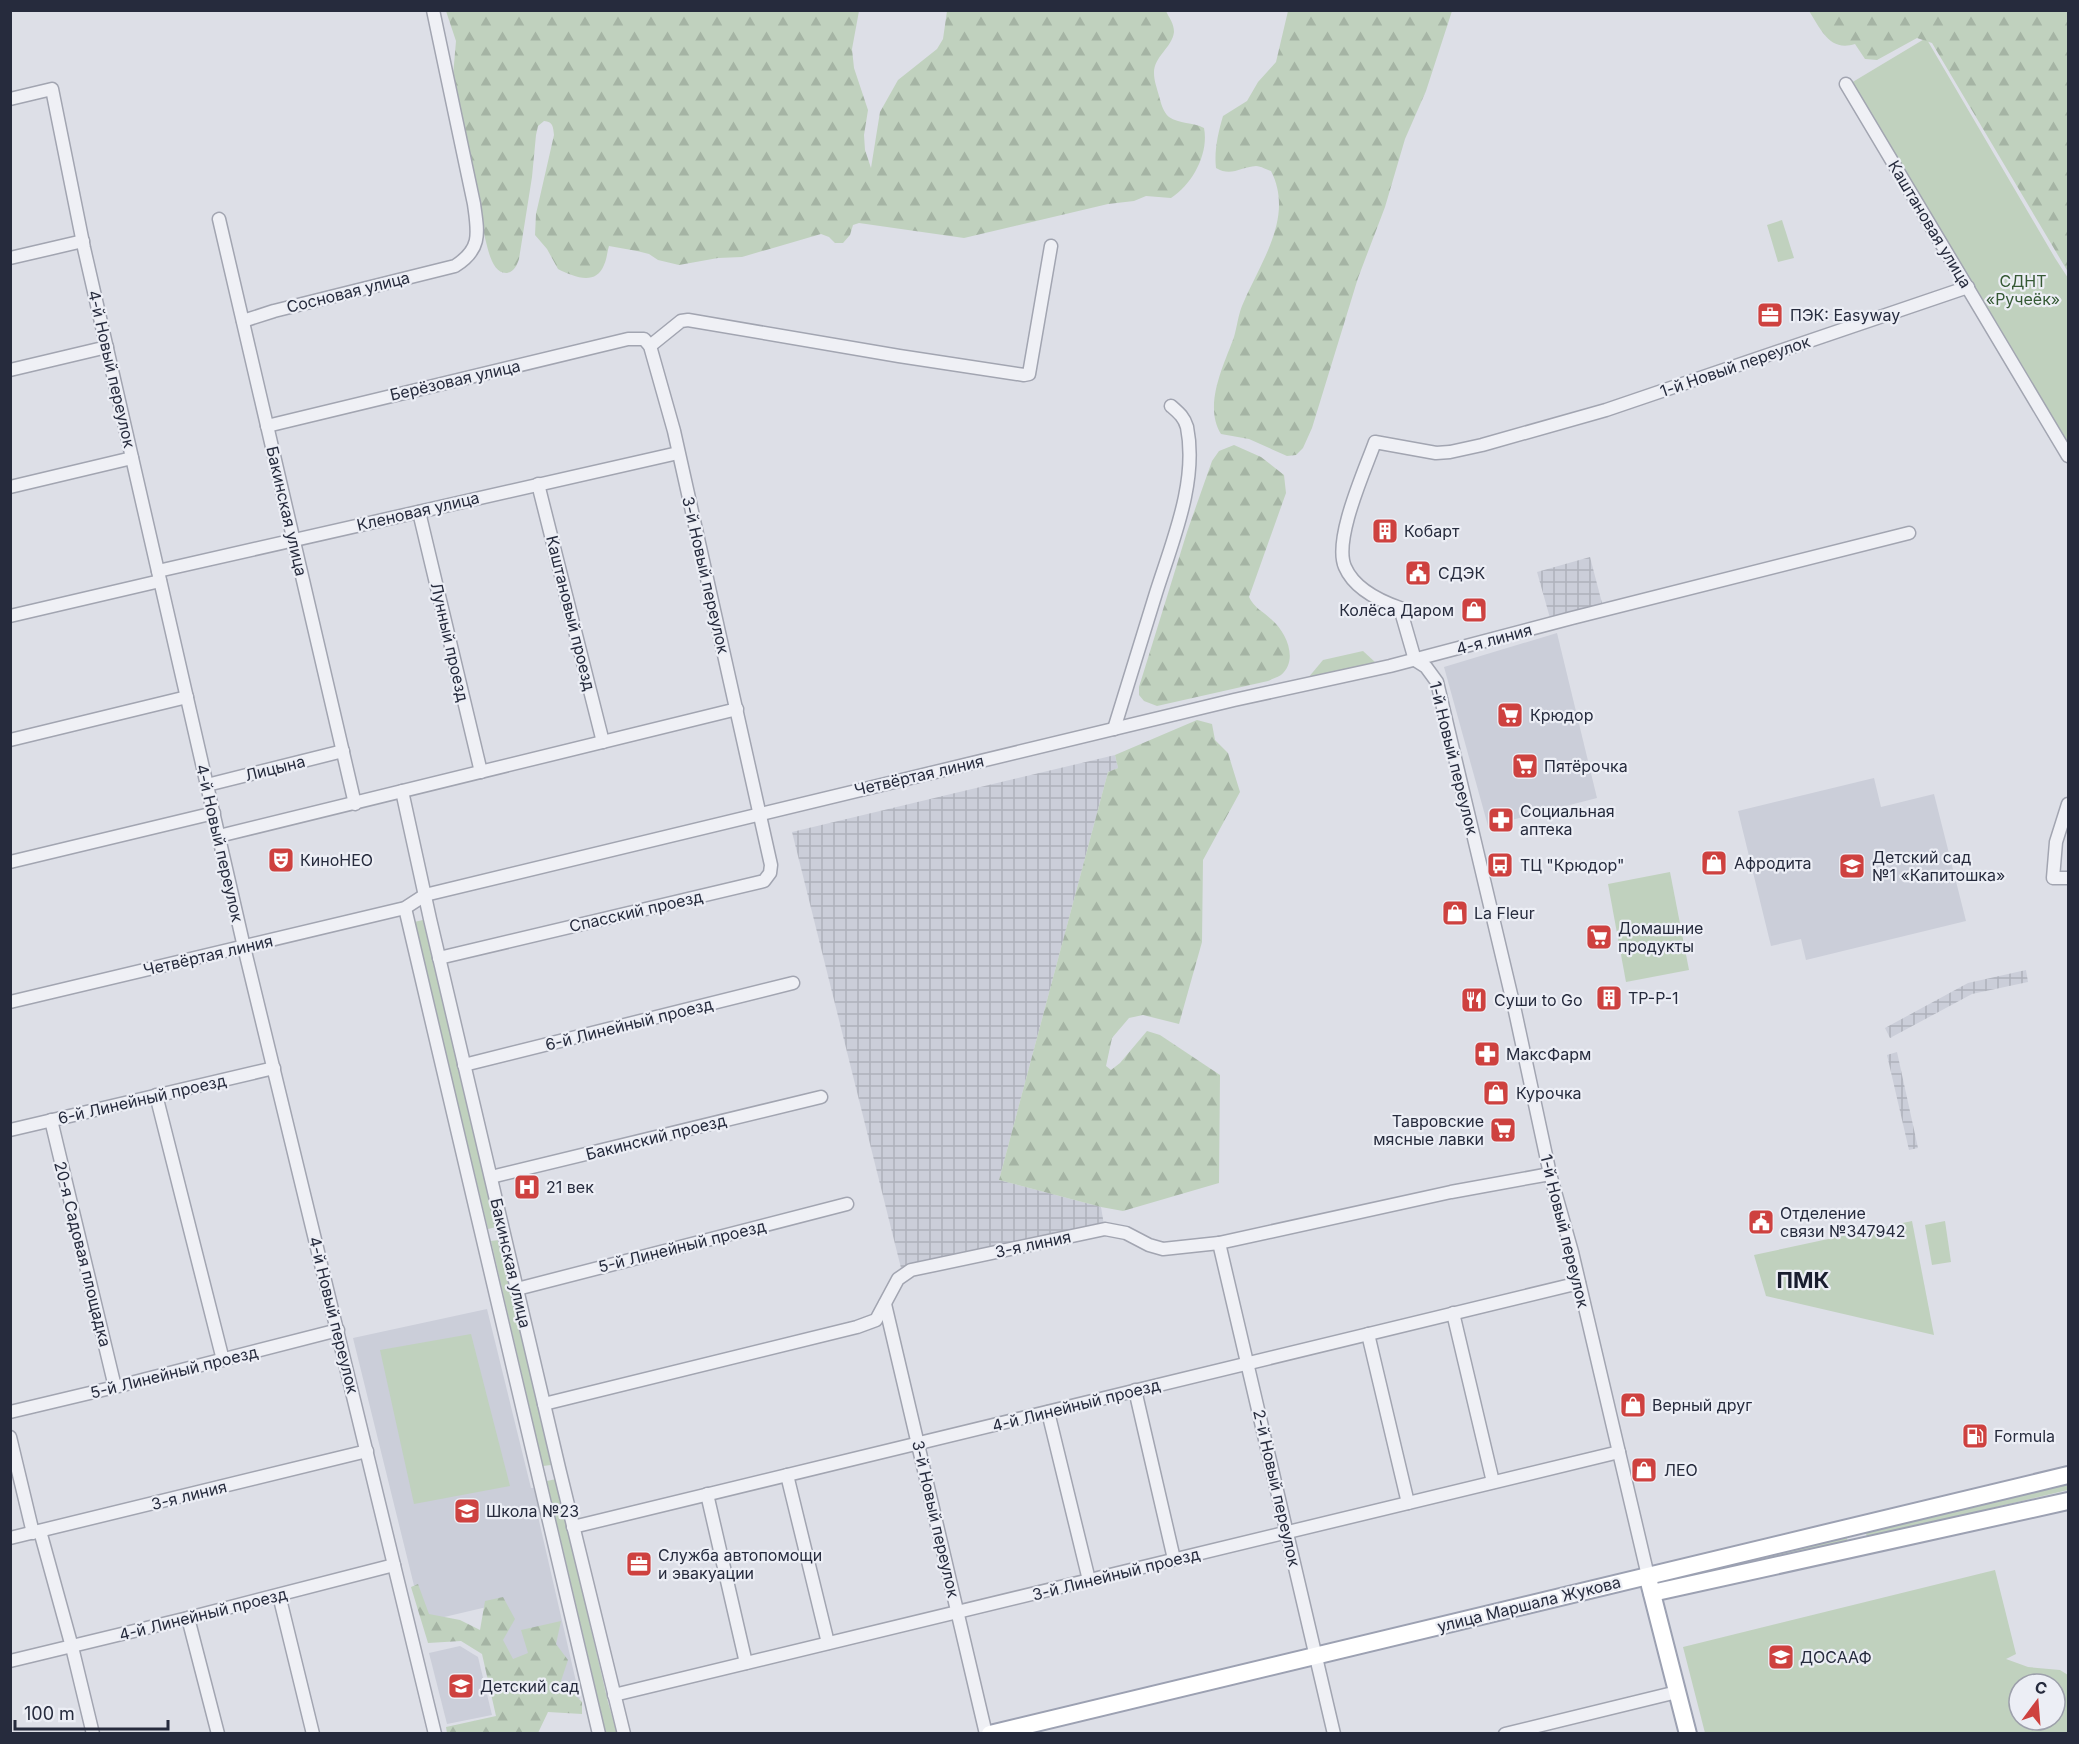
<svg xmlns="http://www.w3.org/2000/svg" width="2079" height="1744" font-family="Inter,sans-serif">
<style>
.built{fill:#cbced9}
.industrial{fill:url(#industrial-grid)}
.green{fill:#c0d1be;fill-rule:evenodd}
.forest{fill:url(#forest-firs)}
.lines{fill:none;stroke-linecap:round;stroke-linejoin:round}
.minor-casing{stroke:#a2a5b1;stroke-width:15}
.major-casing{stroke:#9ca1b2;stroke-width:20}
.minor{stroke:#eff0f5;stroke-width:12}
.major{stroke:#fff;stroke-width:16}
.labels{text-anchor:middle;stroke-width:4.5;stroke-linejoin:round;paint-order:stroke}
.street-label{font-size:16px;fill:#262b3d;stroke:#eceef5}
.park-label{font-size:16px;fill:#355934;stroke:#eceef5}
.poi-label{font-size:16px;fill:#262b3d;stroke:#eceef5;text-anchor:start}
.district-label{font-size:22px;font-weight:bold;fill:#191d2e;stroke:#eceef5}
</style>
<defs>
<pattern id="industrial-grid" width="8" height="8" patternUnits="userSpaceOnUse" patternTransform="scale(1.5)"><rect width="8" height="8" fill="#cbced9"/><path d="M0 4h8M4 0v8" fill="none" stroke="#aeb1bb"/></pattern>
<pattern id="forest-firs" width="22" height="20" patternUnits="userSpaceOnUse" patternTransform="scale(1.5)"><rect width="22" height="20" fill="#c0d1be"/><path d="M5 1l3.5 6h-7zM16 11l3.5 6h-7z" fill="#a5b4a4"/></pattern>
</defs>
<rect width="100%" height="100%" fill="#dddfe7"/>
<!-- built -->
<g class="built">
<path d="M 1557,633 L 1597,798 L 1488,826 L 1444,667 Z"/>
<path d="M 1874,778 L 1881,807 L 1934,794 L 1966,921 L 1806,960 L 1801,939 L 1771,946 L 1738,811 Z"/>
<path d="M 487,1309 L 531,1488 L 536,1488 L 541,1511 L 537,1512 L 580,1699 L 518,1714 L 491,1606 L 423,1622 L 353,1338 Z"/>
<path d="M 460,1646 L 478,1657 L 492,1715 L 447,1724 L 429,1653 Z"/>
</g>
<!-- industrial -->
<g class="industrial">
<path d="M 1590,557 L 1602,603 L 1550,618 L 1537,572 Z"/>
<path d="M 1115,755 L 1118,768 L 1108,772 L 999,1180 L 1101,1207 L 1104,1225 L 901,1268 L 792,832 Z"/>
<path d="M 2026,970 L 2028,982 L 1972,994 L 1890,1038 L 1885,1028 L 1968,983 Z"/>
<path d="M 1897,1052 L 1918,1148 L 1909,1150 L 1887,1055 Z"/>
</g>
<!-- green -->
<g class="green">
<path d="M 1926,38 L 2055,258 L 2068,278 L 2068,456 L 1851,83 Z"/>
<path d="M 1782,220 L 1794,258 L 1778,262 L 1767,225 Z"/>
<path d="M 1363,651 L 1376,663 L 1308,678 L 1323,660 Z"/>
<path d="M 1670,872 L 1689,970 L 1626,982 L 1608,884 Z"/>
<path d="M 423,920 L 496,1227 L 488,1229 L 414,922 Z"/>
<path d="M 1912,1221 L 1934,1335 L 1766,1296 L 1754,1255 Z"/>
<path d="M 1945,1221 L 1951,1262 L 1932,1265 L 1925,1225 Z"/>
<path d="M 499,1240 L 551,1465 L 543,1466 L 491,1241 Z"/>
<path d="M 471,1334 L 510,1486 L 414,1504 L 380,1350 Z"/>
<path d="M 556,1479 L 608,1702 L 617,1733 L 606,1733 L 547,1481 Z"/>
<path d="M 2068,1479 L 2068,1490 L 1867,1538 L 1865,1527 Z"/>
<path d="M 1846,1532 L 1848,1544 L 1679,1583 L 1677,1573 Z"/>
<path d="M 1995,1570 L 2016,1654 L 2006,1659 L 2028,1667 L 2060,1670 L 2068,1675 L 2068,1733 L 1705,1733 L 1683,1647 ZM 2019,1684 L 2055,1684 L 2055,1720 L 2019,1720 Z"/>
</g>
<!-- forest -->
<g class="forest">
<path d="M 446,11 L 859,11 L 852,49 L 854,68 L 868,110 L 864,135 L 865,150 L 871,168 L 880,112 L 898,80 L 937,49 L 943,39 L 947,11 L 1166,11 C 1169,18 1174,23 1174,32 C 1172,48 1154,56 1154,73 C 1154,81 1157,88 1159,96 C 1161,103 1163,112 1169,117 C 1179,124 1193,122 1204,128 C 1209,153 1193,184 1171,198 L 1146,196 L 1134,201 L 1108,204 L 964,238 L 859,223 L 853,225 L 850,235 L 843,243 L 835,243 L 829,237 L 821,234 L 742,257 L 718,258 L 679,265 L 658,260 L 649,254 L 637,251 L 609,246 C 607,252 607,259 604,265 C 596,286 574,277 558,269 L 547,249 L 535,235 L 536,214 L 554,135 C 553,126 553,122 544,121 L 538,126 L 536,135 L 532,177 L 519,259 C 517,265 514,272 507,273 C 492,274 488,249 485,238 L 453,76 L 456,41 Z"/>
<path d="M 1288,11 L 1452,11 L 1426,91 L 1405,139 L 1385,207 L 1358,278 L 1312,428 L 1303,448 L 1296,455 L 1287,456 L 1249,439 L 1221,434 C 1203,405 1224,365 1234,337 C 1237,327 1238,316 1242,306 C 1259,264 1295,218 1271,171 C 1267,170 1261,166 1256,166 C 1241,167 1231,177 1216,168 C 1214,151 1218,133 1223,116 L 1247,101 L 1258,82 L 1276,62 Z"/>
<path d="M 1809,11 L 2068,11 L 2068,272 L 1932,43 L 1917,38 L 1877,60 L 1865,59 L 1855,44 C 1829,52 1821,29 1809,11 Z"/>
<path d="M 1234,445 L 1261,457 L 1284,475 L 1286,493 L 1249,597 C 1254,608 1264,612 1272,620 C 1286,632 1299,660 1281,675 C 1278,677 1272,679 1268,681 L 1157,706 L 1144,701 L 1139,695 L 1139,687 L 1187,532 L 1212,461 L 1219,451 Z"/>
<path d="M 1197,720 L 1212,724 L 1215,740 L 1228,753 L 1240,792 L 1203,860 L 1202,942 L 1179,1024 L 1143,1015 L 1129,1018 L 1112,1038 L 1106,1066 L 1111,1070 L 1120,1063 L 1147,1031 L 1160,1035 L 1220,1075 L 1219,1183 L 1123,1211 L 1101,1207 L 999,1180 L 1108,772 L 1118,768 L 1115,755 Z"/>
<path d="M 418,1584 L 429,1614 L 460,1620 L 480,1630 L 485,1601 L 503,1597 L 515,1619 L 503,1640 L 513,1659 L 528,1653 L 521,1630 L 561,1621 L 556,1644 L 568,1660 L 561,1681 L 582,1702 L 582,1714 L 548,1712 L 538,1733 L 447,1733 L 446,1727 L 496,1716 L 482,1654 L 461,1641 L 428,1643 L 411,1587 Z"/>
</g>
<g class="lines">
<defs>
<g id="minor">
<path d="M 1846,84 L 2068,456"/>
<path d="M 10,99 L 52,89 L 84,248 L 244,947 L 435,1734"/>
<path d="M 219,219 L 355,804"/>
<path d="M 10,258 L 83,241"/>
<path d="M 243,321 L 274,311 L 455,266 C 482,249 478,233 474,204 L 433,10"/>
<path d="M 650,346 L 681,321 L 688,320 L 899,356 L 1024,375 L 1029,374 L 1051,246"/>
<path d="M 10,370 L 107,347"/>
<path d="M 267,426 L 628,339 L 644,339 L 650,346 L 674,431 L 771,865 L 770,873 L 764,881 L 439,958"/>
<path d="M 538,484 L 603,742"/>
<path d="M 10,487 L 132,458"/>
<path d="M 419,512 L 481,772"/>
<path d="M 158,571 L 678,453"/>
<path d="M 10,616 L 160,581"/>
<path d="M 1114,729 C 1128,684 1142,638 1156,593 C 1172,542 1198,482 1187,427 C 1184,417 1179,413 1171,406"/>
<path d="M 10,740 L 187,697"/>
<path d="M 207,785 L 343,751"/>
<path d="M 402,791 L 430,919 L 559,1468 L 624,1734"/>
<path d="M 2068,804 L 2056,842 L 2053,878 L 2068,878"/>
<path d="M 219,836 L 737,709"/>
<path d="M 10,862 L 214,813"/>
<path d="M 405,908 L 599,1734"/>
<path d="M 10,1002 L 405,908 L 425,895 L 1234,700 L 1390,666 L 1572,618 L 1909,533"/>
<path d="M 464,1065 L 793,983"/>
<path d="M 156,1095 L 223,1360"/>
<path d="M 51,1120 L 115,1387"/>
<path d="M 10,1130 L 274,1068"/>
<path d="M 491,1177 L 821,1097"/>
<path d="M 1219,1243 L 1334,1734"/>
<path d="M 517,1289 L 847,1204"/>
<path d="M 885,1304 L 986,1734"/>
<path d="M 1453,1313 L 1493,1482"/>
<path d="M 1368,1334 L 1408,1503"/>
<path d="M 1135,1390 L 1174,1559"/>
<path d="M 544,1404 L 857,1327 L 876,1320 L 898,1279 L 911,1270 L 1105,1229 L 1126,1233 L 1149,1245 L 1163,1249 L 1219,1243 L 1451,1192 L 1550,1174"/>
<path d="M 10,1412 L 115,1387 L 338,1330"/>
<path d="M 1048,1412 L 1089,1580"/>
<path d="M 10,1437 L 33,1533"/>
<path d="M 787,1475 L 828,1643"/>
<path d="M 707,1494 L 746,1663"/>
<path d="M 573,1527 L 1579,1283"/>
<path d="M 40,1531 L 72,1647 L 93,1734"/>
<path d="M 10,1538 L 367,1451"/>
<path d="M 1648,1576 L 1572,1252 L 1550,1174 L 1515,1011 L 1437,682 L 1426,667 L 1415,660 L 1400,608 C 1380,601 1354,588 1345,567 C 1333,540 1365,470 1375,442 L 1436,453 L 1450,452 L 1482,445 L 1606,410 L 1968,287"/>
<path d="M 279,1595 L 313,1734"/>
<path d="M 188,1618 L 218,1734"/>
<path d="M 10,1661 L 188,1618 L 394,1565"/>
<path d="M 614,1695 L 1619,1452"/>
<path d="M 1505,1734 L 1677,1692"/>
</g>
<g id="major">
<path d="M 1649,1582 L 1688,1734"/>
<path d="M 1652,1593 L 2068,1501"/>
<path d="M 990,1734 L 2068,1475"/>
</g>
</defs>
<!-- minor casing -->
<use href="#minor" class="minor-casing"/>
<!-- major casing -->
<use href="#major" class="major-casing"/>
<!-- minor -->
<use href="#minor" class="minor"/>
<!-- major -->
<use href="#major" class="major"/>
</g>
<!-- icons -->
<defs>
<symbol id="office-square" viewBox="-11 -11 22 22"><rect x="-9" y="-9" width="18" height="18" rx="4" fill="#ce413f" stroke="#eceef5"/><path d="M-6-3h4V-5.5h4V-3h4V5H-6ZM-1-4.5V-3h2v-1.5ZM-6 0V1H6V0Z" fill="#fff"/></symbol>
<symbol id="building-square" viewBox="-11 -11 22 22"><rect x="-9" y="-9" width="18" height="18" rx="4" fill="#ce413f" stroke="#eceef5"/><path d="M-4-6H4V6H1V3H-1V6H-4ZM-2.5-4.3h1.7v1.8h-1.7ZM.8-4.3h1.7v1.8H.8ZM-2.5-1h1.7V.8h-1.7ZM.8-1h1.7V.8H.8Z" fill="#fff"/></symbol>
<symbol id="civic-square" viewBox="-11 -11 22 22"><rect x="-9" y="-9" width="18" height="18" rx="4" fill="#ce413f" stroke="#eceef5"/><path d="M-.6-6.5H3V-4.5H.6V-3L4-1V1h2V6H-6V1h2V-1L-.6-3ZM-1.2 2.5V6h2.4V2.5Z" fill="#fff"/></symbol>
<symbol id="shop-square" viewBox="-11 -11 22 22"><rect x="-9" y="-9" width="18" height="18" rx="4" fill="#ce413f" stroke="#eceef5"/><path d="M-5-2.5h2.3a2.7 3.5 0 0 1 5.4 0H5L5.5 6h-11ZM-1.5-2.5h3a1.5 2.3 0 0 0-3 0Z" fill="#fff"/></symbol>
<symbol id="supermarket-square" viewBox="-11 -11 22 22"><rect x="-9" y="-9" width="18" height="18" rx="4" fill="#ce413f" stroke="#eceef5"/><path d="M-6-5.5h2.5l.6 2H6L4.5 2H-2.5L-4.4-4H-6ZM-1.5 3.2a1.3 1.3 0 1 0 .1 0ZM3 3.2a1.3 1.3 0 1 0 .1 0Z" fill="#fff"/></symbol>
<symbol id="pharmacy-square" viewBox="-11 -11 22 22"><rect x="-9" y="-9" width="18" height="18" rx="4" fill="#ce413f" stroke="#eceef5"/><path d="M-2-6h4v4h4v4h-4v4h-4v-4h-4v-4h4Z" fill="#fff"/></symbol>
<symbol id="theatre-square" viewBox="-11 -11 22 22"><rect x="-9" y="-9" width="18" height="18" rx="4" fill="#ce413f" stroke="#eceef5"/><path d="M-5-5.5Q0-4 5-5.5V0Q5 5 0 6Q-5 5-5 0ZM-3.3-2.5H-1v1.5H-3.3ZM1-2.5H3.3v1.5H1ZM-2.8 1Q0 5.5 2.8 1Z" fill="#fff"/></symbol>
<symbol id="bus-square" viewBox="-11 -11 22 22"><rect x="-9" y="-9" width="18" height="18" rx="4" fill="#ce413f" stroke="#eceef5"/><path d="M-5-6H5V4H4V6H2V4H-2V6H-4V4H-5ZM-3.5-4V0h7V-4ZM-3.5 1.2v1.5H-2V1.2ZM2 1.2v1.5H3.5V1.2Z" fill="#fff"/></symbol>
<symbol id="school-square" viewBox="-11 -11 22 22"><rect x="-9" y="-9" width="18" height="18" rx="4" fill="#ce413f" stroke="#eceef5"/><path d="M0-5L7-2L0 1L-7-2ZM-4 1L0 2.5L4 1V4Q0 6-4 4Z" fill="#fff"/></symbol>
<symbol id="restaurant-square" viewBox="-11 -11 22 22"><rect x="-9" y="-9" width="18" height="18" rx="4" fill="#ce413f" stroke="#eceef5"/><path d="M-5-6h1v4h1v-4h1v4h1v-4h1v5L-1.5 .5V6h-2V.5L-5-1ZM5-6V6H3V1.5H1.5Q1.5-4 5-6Z" fill="#fff"/></symbol>
<symbol id="hospital-square" viewBox="-11 -11 22 22"><rect x="-9" y="-9" width="18" height="18" rx="4" fill="#ce413f" stroke="#eceef5"/><path d="M-5-5h3v3.5h4V-5h3V5h-3V1.5h-4V5h-3Z" fill="#fff"/></symbol>
<symbol id="fuel-square" viewBox="-11 -11 22 22"><rect x="-9" y="-9" width="18" height="18" rx="4" fill="#ce413f" stroke="#eceef5"/><path d="M-5.5-6h7V0h2V4h1.3V-2.5L3-4.5l.8-.8L6-3V5H2.5V1h-1V6h-7ZM-4.2-4.7v3.2H.2V-4.7Z" fill="#fff"/></symbol>
</defs>
<g fill-rule="evenodd">
<use href="#office-square" x="1755" y="300" width="30" height="30"/>
<use href="#building-square" x="1370" y="516" width="30" height="30"/>
<use href="#civic-square" x="1403" y="558" width="30" height="30"/>
<use href="#shop-square" x="1459" y="595" width="30" height="30"/>
<use href="#supermarket-square" x="1495" y="700" width="30" height="30"/>
<use href="#supermarket-square" x="1510" y="751" width="30" height="30"/>
<use href="#pharmacy-square" x="1486" y="805" width="30" height="30"/>
<use href="#theatre-square" x="266" y="845" width="30" height="30"/>
<use href="#shop-square" x="1699" y="848" width="30" height="30"/>
<use href="#bus-square" x="1485" y="850" width="30" height="30"/>
<use href="#school-square" x="1837" y="851" width="30" height="30"/>
<use href="#shop-square" x="1440" y="898" width="30" height="30"/>
<use href="#supermarket-square" x="1584" y="922" width="30" height="30"/>
<use href="#building-square" x="1594" y="983" width="30" height="30"/>
<use href="#restaurant-square" x="1459" y="985" width="30" height="30"/>
<use href="#pharmacy-square" x="1472" y="1039" width="30" height="30"/>
<use href="#shop-square" x="1481" y="1078" width="30" height="30"/>
<use href="#supermarket-square" x="1488" y="1115" width="30" height="30"/>
<use href="#hospital-square" x="512" y="1172" width="30" height="30"/>
<use href="#civic-square" x="1746" y="1207" width="30" height="30"/>
<use href="#shop-square" x="1618" y="1390" width="30" height="30"/>
<use href="#fuel-square" x="1960" y="1421" width="30" height="30"/>
<use href="#shop-square" x="1629" y="1455" width="30" height="30"/>
<use href="#school-square" x="452" y="1496" width="30" height="30"/>
<use href="#office-square" x="624" y="1549" width="30" height="30"/>
<use href="#school-square" x="1766" y="1642" width="30" height="30"/>
<use href="#school-square" x="446" y="1671" width="30" height="30"/>
</g>
<g class="labels">
<!-- street labels -->
<g class="street-label">
<text transform="translate(1930 224) rotate(59)" y="6">Каштановая улица</text>
<text transform="translate(348 292) rotate(-14)" y="6">Сосновая улица</text>
<text transform="translate(1735 366) rotate(-19)" y="6">1-й Новый переулок</text>
<text transform="translate(112 369) rotate(77)" y="6">4-й Новый переулок</text>
<text transform="translate(455 380) rotate(-13)" y="6">Берёзовая улица</text>
<text transform="translate(287 511) rotate(77)" y="6">Бакинская улица</text>
<text transform="translate(418 511) rotate(-13)" y="6">Кленовая улица</text>
<text transform="translate(706 575) rotate(77)" y="6">3-й Новый переулок</text>
<text transform="translate(571 613) rotate(76)" y="6">Каштановый проезд</text>
<text transform="translate(1494 639) rotate(-15)" y="6">4-я линия</text>
<text transform="translate(450 642) rotate(77)" y="6">Лунный проезд</text>
<text transform="translate(1454 758) rotate(76)" y="6">1-й Новый переулок</text>
<text transform="translate(275 768) rotate(-14)" y="6">Лицына</text>
<text transform="translate(919 775) rotate(-13)" y="6">Четвёртая линия</text>
<text transform="translate(220 843) rotate(77)" y="6">4-й Новый переулок</text>
<text transform="translate(636 911) rotate(-13)" y="6">Спасский проезд</text>
<text transform="translate(208 955) rotate(-13)" y="6">Четвёртая линия</text>
<text transform="translate(629 1024) rotate(-14)" y="6">6-й Линейный проезд</text>
<text transform="translate(142 1099) rotate(-13)" y="6">6-й Линейный проезд</text>
<text transform="translate(656 1137) rotate(-14)" y="6">Бакинский проезд</text>
<text transform="translate(1565 1231) rotate(76)" y="6">1-й Новый переулок</text>
<text transform="translate(1033 1244) rotate(-12)" y="6">3-я линия</text>
<text transform="translate(682 1246) rotate(-14)" y="6">5-й Линейный проезд</text>
<text transform="translate(83 1254) rotate(76)" y="6">20-я Садовая площадка</text>
<text transform="translate(511 1263) rotate(77)" y="6">Бакинская улица</text>
<text transform="translate(334 1315) rotate(76)" y="6">4-й Новый переулок</text>
<text transform="translate(174 1372) rotate(-14)" y="6">5-й Линейный проезд</text>
<text transform="translate(1076 1405) rotate(-14)" y="6">4-й Линейный проезд</text>
<text transform="translate(1277 1488) rotate(77)" y="6">2-й Новый переулок</text>
<text transform="translate(189 1495) rotate(-14)" y="6">3-я линия</text>
<text transform="translate(936 1519) rotate(77)" y="6">3-й Новый переулок</text>
<text transform="translate(1116 1574) rotate(-14)" y="6">3-й Линейный проезд</text>
<text transform="translate(1529 1604) rotate(-14)" y="6">улица Маршала Жукова</text>
<text transform="translate(203 1614) rotate(-14)" y="6">4-й Линейный проезд</text>
</g>
<!-- park labels -->
<g class="park-label">
<text x="2023" y="287">СДНТ<tspan x="2023" dy="18">«Ручеёк»</tspan></text>
</g>
<!-- poi labels -->
<g class="poi-label">
<text x="1790" y="321">ПЭК: Easyway</text>
<text x="1404" y="537">Кобарт</text>
<text x="1438" y="579">СДЭК</text>
<text x="1454" y="616" text-anchor="end">Колёса Даром</text>
<text x="1530" y="721">Крюдор</text>
<text x="1544" y="772">Пятёрочка</text>
<text x="1520" y="817">Социальная<tspan x="1520" dy="18">аптека</tspan></text>
<text x="1872" y="863">Детский сад<tspan x="1872" dy="18">№1 «Капитошка»</tspan></text>
<text x="300" y="866">КиноНЕО</text>
<text x="1734" y="869">Афродита</text>
<text x="1520" y="871">ТЦ "Крюдор"</text>
<text x="1474" y="919">La Fleur</text>
<text x="1618" y="934">Домашние<tspan x="1618" dy="18">продукты</tspan></text>
<text x="1628" y="1004">ТР-Р-1</text>
<text x="1494" y="1006">Суши to Go</text>
<text x="1506" y="1060">МаксФарм</text>
<text x="1516" y="1099">Курочка</text>
<text x="1484" y="1127" text-anchor="end">Тавровские<tspan x="1484" dy="18">мясные лавки</tspan></text>
<text x="546" y="1193">21 век</text>
<text x="1780" y="1219">Отделение<tspan x="1780" dy="18">связи №347942</tspan></text>
<text x="1652" y="1411">Верный друг</text>
<text x="1994" y="1442">Formula</text>
<text x="1664" y="1476">ЛЕО</text>
<text x="486" y="1517">Школа №23</text>
<text x="658" y="1561">Служба автопомощи<tspan x="658" dy="18">и эвакуации</tspan></text>
<text x="1800" y="1663">ДОСААФ</text>
<text x="480" y="1692">Детский сад</text>
</g>
<!-- district labels -->
<g class="district-label">
<text x="1803" y="1288">ПМК</text>
</g>
</g>
<!-- border -->
<rect width="2079" height="1744" fill="none" stroke="#262b3d" stroke-width="24"/>
<!-- north arrow -->
<g transform="translate(2037 1702) rotate(16)"><circle r="28" fill="#eceef5" stroke="#9da0ab" stroke-width="1.5"/>
<path d="M0-4.5L10 22L0 15L-10 22Z" fill="#ce413f"/>
<text y="-9" font-size="16" font-weight="bold" text-anchor="middle" fill="#262b3d">С</text>
</g>
<!-- scale -->
<path d="M15 1720v9h153v-9" fill="none" stroke="#262b3d" stroke-width="3"/>
<text x="24" y="1720" font-size="18" fill="#262b3d" stroke="#eceef5" stroke-width="4.5" paint-order="stroke">100 m</text>
</svg>
